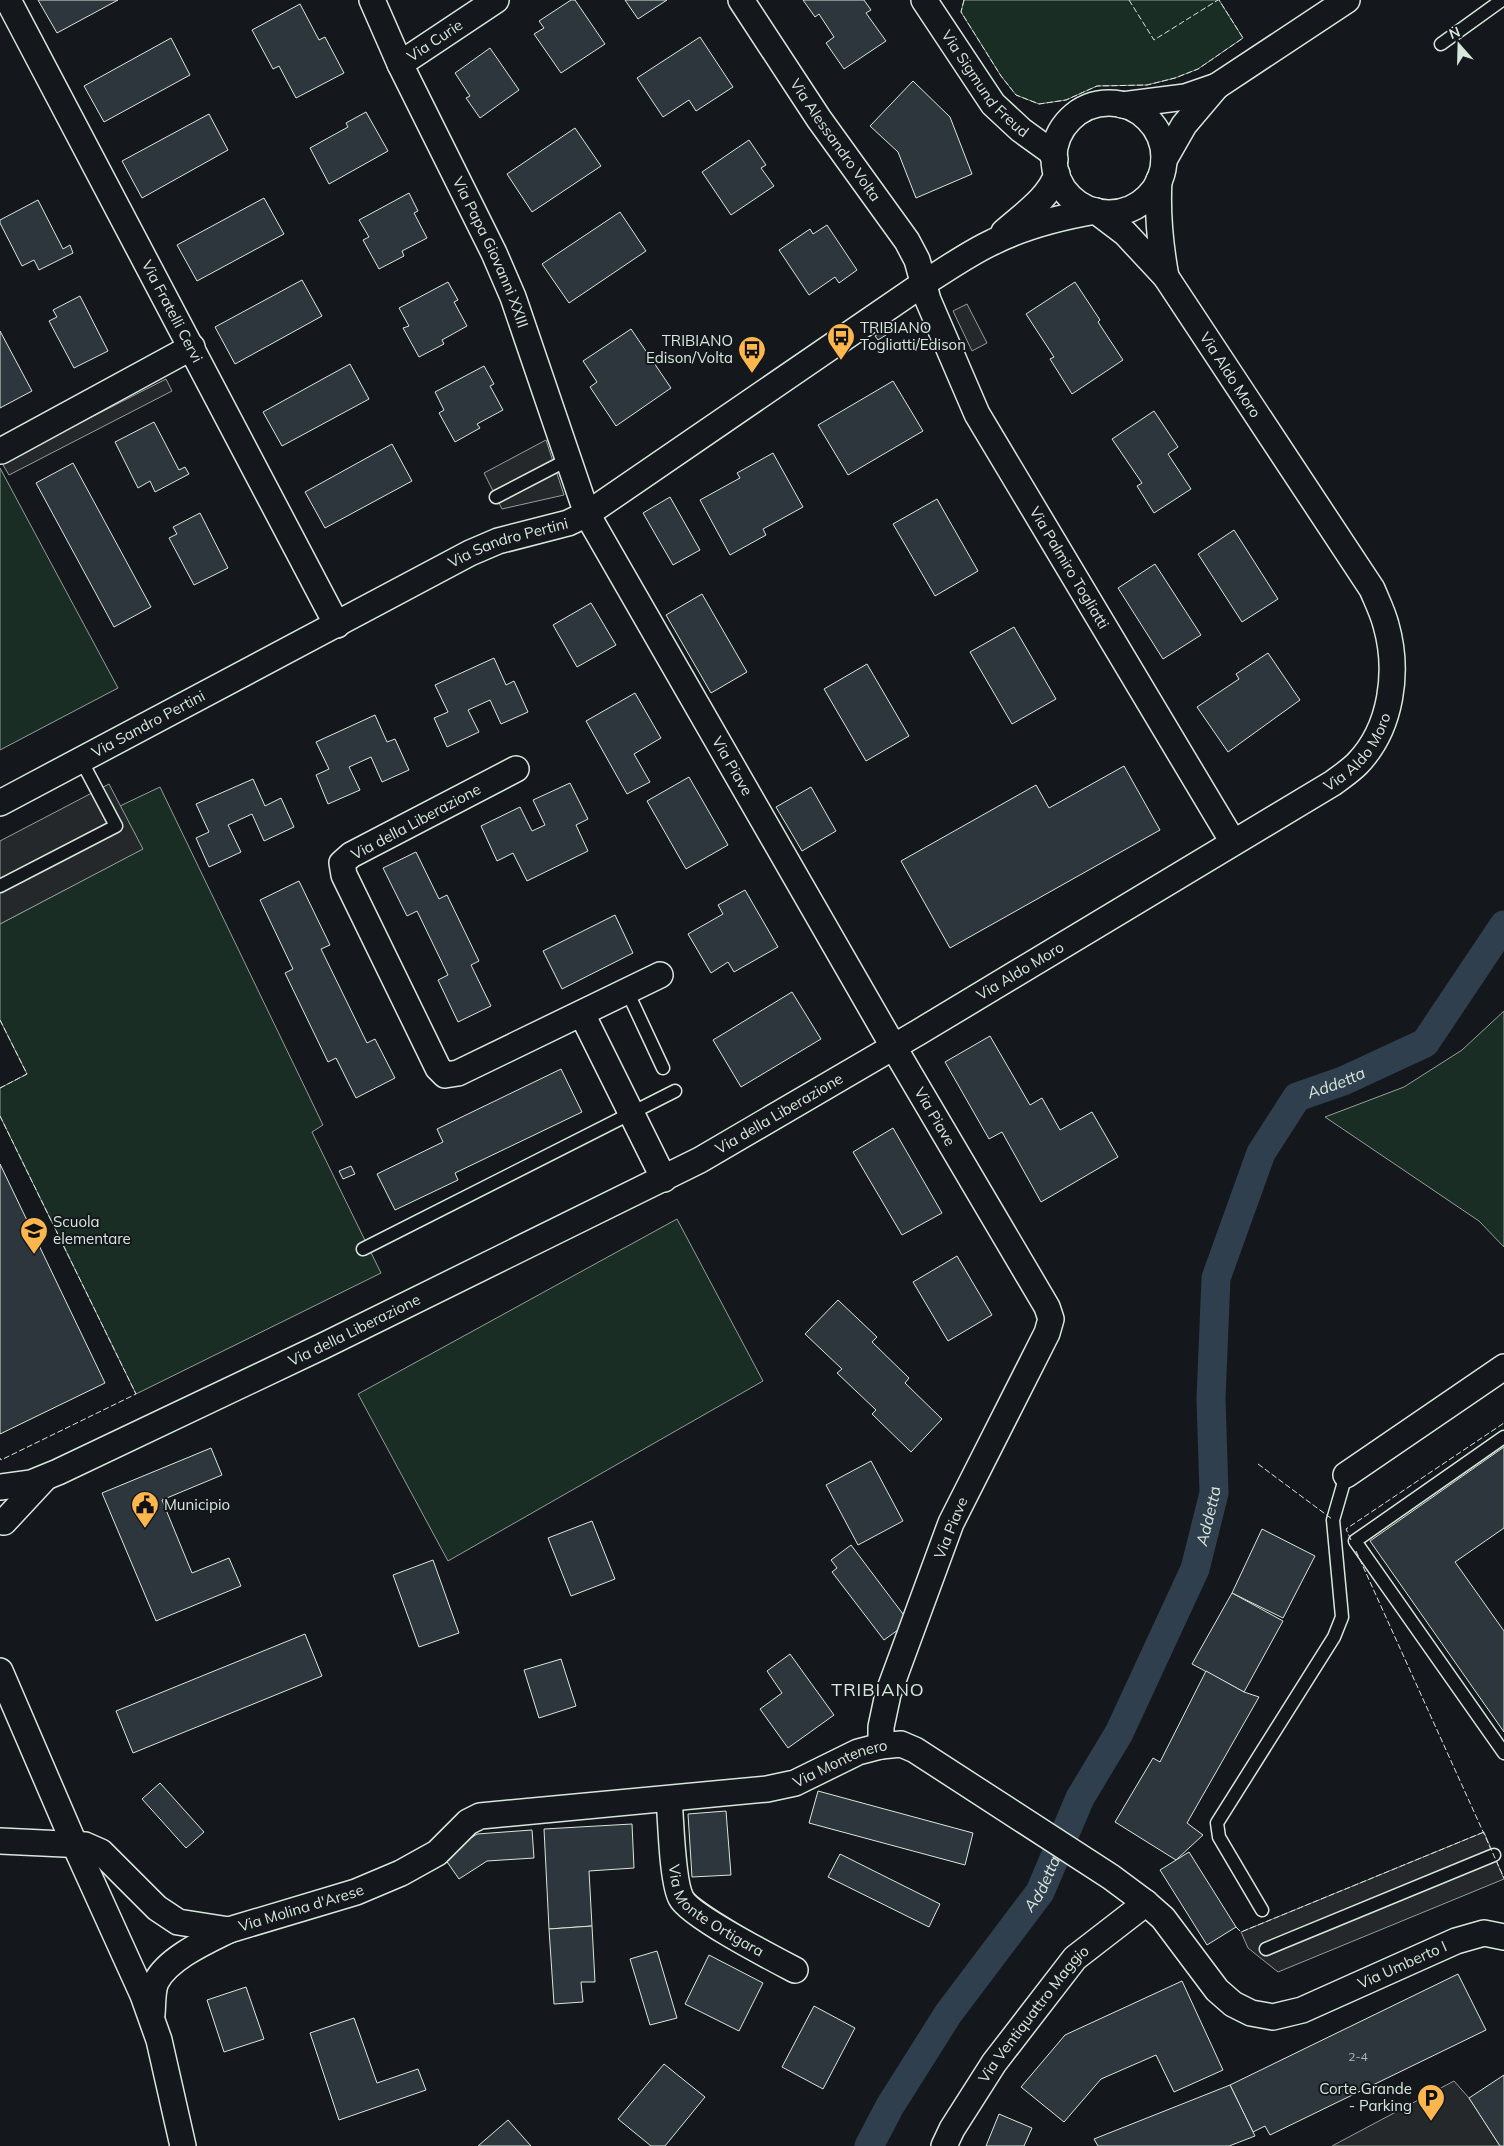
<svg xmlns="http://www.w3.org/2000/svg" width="1504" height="2146" font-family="Mulish,sans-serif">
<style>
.green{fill:#1a2d24;stroke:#939e99}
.parking{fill:#24282b;stroke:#939e99}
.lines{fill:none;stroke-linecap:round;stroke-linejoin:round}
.canal{stroke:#2f3f4d;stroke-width:29}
.building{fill:#2c363c;stroke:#d8e6dc}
.lane-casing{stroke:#d8e6dc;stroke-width:15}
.street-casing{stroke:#d8e6dc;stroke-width:28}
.lane{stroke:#14181c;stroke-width:12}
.street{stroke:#14181c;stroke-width:25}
.fence{stroke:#d8e6dc;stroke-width:1;stroke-dasharray:6 2.5;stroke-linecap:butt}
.labels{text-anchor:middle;stroke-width:4;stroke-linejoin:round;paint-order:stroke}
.number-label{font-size:12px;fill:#adbab4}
.street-label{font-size:15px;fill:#d8e6dc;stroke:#14181c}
.poi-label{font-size:15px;fill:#d8e6dc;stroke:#14181c;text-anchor:start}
.water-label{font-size:16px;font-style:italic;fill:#d8e6dc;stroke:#14181c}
.quarter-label{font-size:18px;letter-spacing:1px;fill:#d8e6dc;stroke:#14181c}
</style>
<rect width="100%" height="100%" fill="#14181c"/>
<!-- green -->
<g class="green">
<path d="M 964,0 L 1219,0 L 1243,38 L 1198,69 L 1175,78 L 1147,85 L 1097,86 L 1066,100 L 1039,104 L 1016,95 L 1001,76 L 961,12 Z"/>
<path d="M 0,468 L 118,688 L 0,750 Z"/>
<path d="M 160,787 L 323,1125 L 312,1132 L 381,1273 L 136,1394 L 0,1116 L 0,1088 L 27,1074 L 0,1020 L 0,924 L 142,849 L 120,806 Z"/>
<path d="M 1504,1011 L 1504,1247 L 1479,1221 L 1325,1117 L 1404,1087 L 1462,1050 Z"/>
<path d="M 677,1219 L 763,1381 L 448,1561 L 358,1394 Z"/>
</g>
<!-- parking -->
<g class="parking">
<path d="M 967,304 L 987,343 L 972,351 L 953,311 Z"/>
<path d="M 166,379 L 172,391 L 9,475 L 2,463 Z"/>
<path d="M 546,440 L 564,495 L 502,509 L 484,473 Z"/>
<path d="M 109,784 L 143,849 L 0,924 L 0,841 Z"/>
<path d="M 1484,1832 L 1504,1879 L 1278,1972 L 1248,1948 L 1241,1932 Z"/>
<path d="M 1454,2081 L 1469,2098 L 1500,2146 L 1332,2146 Z"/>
</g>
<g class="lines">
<!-- canal -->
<path class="canal" id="s1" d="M 869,2146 L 890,2106 L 948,2014 L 1040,1892 L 1080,1798 L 1119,1733 L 1195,1569 L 1214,1493 L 1211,1399 L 1216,1278 L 1261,1153 L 1297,1097 L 1343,1081 L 1425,1043 L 1504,925"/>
</g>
<!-- building -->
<g class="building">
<path d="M 38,0 L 118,0 L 57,33 Z"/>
<path d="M 571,0 L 575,0 L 605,44 L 561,73 L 534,34 L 544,28 L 539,21 Z"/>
<path d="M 625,0 L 667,0 L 638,19 Z"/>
<path d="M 803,0 L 864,0 L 871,10 L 866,13 L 886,41 L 844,69 L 826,43 L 834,37 L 819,14 L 815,17 Z"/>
<path d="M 300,4 L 319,40 L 325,37 L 344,73 L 296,98 L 279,66 L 273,69 L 252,30 Z"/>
<path d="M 700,37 L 733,87 L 696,111 L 689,100 L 663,117 L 637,78 Z"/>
<path d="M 171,38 L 190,75 L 104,122 L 84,86 Z"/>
<path d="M 490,48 L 519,90 L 480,118 L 466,98 L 470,96 L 455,73 Z"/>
<path d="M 913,81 L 950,117 L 972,174 L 916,198 L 898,152 L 870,126 Z"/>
<path d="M 366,112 L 388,151 L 329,184 L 310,148 L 348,127 L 346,123 Z"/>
<path d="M 209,114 L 228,150 L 142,198 L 122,161 Z"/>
<path d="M 575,128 L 601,166 L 532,212 L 507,174 Z"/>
<path d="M 749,140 L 766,165 L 761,168 L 774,186 L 731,215 L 702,172 Z"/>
<path d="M 409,193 L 418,211 L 414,213 L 427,238 L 402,251 L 404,256 L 379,269 L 363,240 L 369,237 L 359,220 Z"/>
<path d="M 264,198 L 284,234 L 197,281 L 177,245 Z"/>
<path d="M 38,200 L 63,249 L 70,245 L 73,253 L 39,270 L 34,260 L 22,266 L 0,223 L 0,220 Z"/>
<path d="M 620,212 L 646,251 L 569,303 L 542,264 Z"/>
<path d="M 827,225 L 857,270 L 839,283 L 835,277 L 809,295 L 779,250 L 810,229 L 813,234 Z"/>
<path d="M 302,280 L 322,316 L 235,364 L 215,327 Z"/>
<path d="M 448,282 L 458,300 L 454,302 L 467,326 L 442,340 L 444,344 L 419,357 L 403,328 L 409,326 L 399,308 Z"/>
<path d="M 1075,282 L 1100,320 L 1098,322 L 1123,360 L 1072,394 L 1050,359 L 1054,357 L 1026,314 Z"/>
<path d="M 80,296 L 108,351 L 74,368 L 49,321 L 57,317 L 53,310 Z"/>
<path d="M 631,329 L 671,388 L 616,426 L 590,387 L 597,382 L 583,361 Z"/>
<path d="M 883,330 L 886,335 L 878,340 L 875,336 Z"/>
<path d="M 0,331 L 32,391 L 0,408 Z"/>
<path d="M 350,364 L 369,399 L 282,446 L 263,412 Z"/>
<path d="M 484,366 L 494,384 L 490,386 L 503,410 L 477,424 L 480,428 L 455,442 L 439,413 L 444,410 L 435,392 Z"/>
<path d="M 893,381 L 923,431 L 848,475 L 818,425 Z"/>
<path d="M 1154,411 L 1178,447 L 1168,454 L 1191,489 L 1154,513 L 1137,486 L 1142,483 L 1112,439 Z"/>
<path d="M 154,422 L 179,470 L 185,467 L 189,474 L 155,492 L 150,481 L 138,488 L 115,442 Z"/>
<path d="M 392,444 L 412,481 L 325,528 L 305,492 Z"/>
<path d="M 773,453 L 803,507 L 763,529 L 766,535 L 730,555 L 700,500 L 740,478 L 737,473 Z"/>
<path d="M 73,463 L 151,607 L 114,627 L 36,483 Z"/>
<path d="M 670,497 L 700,550 L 673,565 L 643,513 Z"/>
<path d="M 937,499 L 978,571 L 935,596 L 893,524 Z"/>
<path d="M 200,513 L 228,568 L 194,585 L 169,538 L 177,534 L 173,527 Z"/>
<path d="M 1234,530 L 1278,599 L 1242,622 L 1198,554 Z"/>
<path d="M 1155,564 L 1201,635 L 1163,659 L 1118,588 Z"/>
<path d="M 702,594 L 747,672 L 711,693 L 666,615 Z"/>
<path d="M 591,603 L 616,645 L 577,667 L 553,625 Z"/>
<path d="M 1014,627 L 1056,699 L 1012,724 L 970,652 Z"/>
<path d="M 1268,653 L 1300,700 L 1228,752 L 1197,707 L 1239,679 L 1236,674 Z"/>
<path d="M 494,658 L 506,685 L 514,681 L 528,712 L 501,724 L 490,700 L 468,710 L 479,732 L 447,747 L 434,718 L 448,712 L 435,685 Z"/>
<path d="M 867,664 L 909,736 L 866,761 L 824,689 Z"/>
<path d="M 635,693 L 661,738 L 634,754 L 650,782 L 627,794 L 586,721 Z"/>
<path d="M 375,715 L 387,742 L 395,739 L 409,770 L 382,782 L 371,757 L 349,767 L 360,790 L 328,804 L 316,775 L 329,769 L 316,742 Z"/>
<path d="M 1124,766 L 1160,830 L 950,948 L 901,861 L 1036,785 L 1049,808 Z"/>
<path d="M 689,777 L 728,845 L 686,869 L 647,801 Z"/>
<path d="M 253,779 L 265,806 L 281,798 L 294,827 L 264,841 L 252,814 L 228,825 L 241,852 L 209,867 L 196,838 L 209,832 L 196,804 Z"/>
<path d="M 570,783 L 588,819 L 576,825 L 588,851 L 527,881 L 513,853 L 497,861 L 481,826 L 520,807 L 532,831 L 545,825 L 533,800 Z"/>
<path d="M 811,787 L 836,831 L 802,851 L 776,807 Z"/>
<path d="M 416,852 L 439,899 L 447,895 L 479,961 L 471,965 L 491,1006 L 458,1022 L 438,980 L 448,975 L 417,911 L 407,916 L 383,868 Z"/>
<path d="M 299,881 L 330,945 L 321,949 L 367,1043 L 375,1039 L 395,1078 L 356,1098 L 336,1058 L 328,1062 L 285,973 L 293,969 L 260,900 Z"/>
<path d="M 745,890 L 778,947 L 734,972 L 728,962 L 711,973 L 688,934 L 723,914 L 718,905 Z"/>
<path d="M 615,915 L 633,953 L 562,989 L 543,951 Z"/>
<path d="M 792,992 L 821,1039 L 741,1087 L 713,1040 Z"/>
<path d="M 990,1036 L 1030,1105 L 1042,1098 L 1060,1130 L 1092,1112 L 1118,1157 L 1041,1202 L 1002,1132 L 989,1139 L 945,1062 Z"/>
<path d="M 561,1069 L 582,1112 L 455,1173 L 458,1180 L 395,1210 L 377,1174 L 443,1142 L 437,1129 Z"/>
<path d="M 893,1128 L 942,1213 L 902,1235 L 853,1152 Z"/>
<path d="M 0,1164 L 105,1383 L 0,1434 Z"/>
<path d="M 351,1166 L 355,1174 L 343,1179 L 339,1171 Z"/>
<path d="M 957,1256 L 992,1315 L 948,1341 L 913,1282 Z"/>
<path d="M 838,1300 L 877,1337 L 872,1342 L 909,1378 L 905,1383 L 942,1419 L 911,1452 L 872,1414 L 876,1410 L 837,1373 L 842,1369 L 805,1334 Z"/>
<path d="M 1504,1447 L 1504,1528 L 1455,1562 L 1504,1631 L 1504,1732 L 1370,1541 Z"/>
<path d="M 211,1448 L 222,1475 L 162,1500 L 192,1573 L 229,1558 L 241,1586 L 156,1621 L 102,1493 Z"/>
<path d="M 871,1461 L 903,1521 L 858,1545 L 826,1485 Z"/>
<path d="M 592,1521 L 615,1579 L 571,1596 L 548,1538 Z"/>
<path d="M 1262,1529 L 1315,1556 L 1283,1618 L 1232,1593 Z"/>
<path d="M 851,1545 L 909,1622 L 884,1640 L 832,1572 L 837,1568 L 831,1560 Z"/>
<path d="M 433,1560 L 459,1633 L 419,1647 L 393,1575 Z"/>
<path d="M 1232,1593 L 1283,1621 L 1244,1692 L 1192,1664 Z"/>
<path d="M 305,1634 L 322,1676 L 133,1753 L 116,1711 Z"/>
<path d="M 790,1654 L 834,1715 L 788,1748 L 760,1709 L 782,1693 L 767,1671 Z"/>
<path d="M 561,1659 L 576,1706 L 539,1718 L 524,1670 Z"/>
<path d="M 1206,1671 L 1244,1692 L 1259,1697 L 1187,1823 L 1203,1835 L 1176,1860 L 1115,1822 L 1153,1758 L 1160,1762 Z"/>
<path d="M 160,1783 L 204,1832 L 186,1848 L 142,1799 Z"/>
<path d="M 818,1791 L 973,1833 L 965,1865 L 809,1823 Z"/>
<path d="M 726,1811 L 731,1875 L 692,1877 L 688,1814 Z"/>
<path d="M 632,1824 L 634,1868 L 589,1871 L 592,1926 L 549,1929 L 544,1829 Z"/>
<path d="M 532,1830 L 534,1858 L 487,1861 L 459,1879 L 443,1856 L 477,1834 Z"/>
<path d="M 1189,1852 L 1236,1927 L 1207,1945 L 1160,1870 Z"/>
<path d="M 840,1854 L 940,1904 L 929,1927 L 828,1877 Z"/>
<path d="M 592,1926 L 595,1982 L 581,1982 L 583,2002 L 554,2004 L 549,1929 Z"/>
<path d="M 657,1951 L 677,2018 L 650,2025 L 630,1959 Z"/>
<path d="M 709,1955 L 763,1983 L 739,2031 L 685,2004 Z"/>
<path d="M 1458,1974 L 1486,2030 L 1270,2135 L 1265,2126 L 1253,2132 L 1230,2085 Z"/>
<path d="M 1182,1981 L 1223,2070 L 1174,2092 L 1156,2055 L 1101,2079 L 1064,2122 L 1021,2087 L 1065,2035 Z"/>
<path d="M 246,1987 L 264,2039 L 224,2052 L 207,2000 Z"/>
<path d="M 814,2006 L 855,2028 L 823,2089 L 782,2067 Z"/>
<path d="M 354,2018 L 377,2083 L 418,2069 L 426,2090 L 339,2120 L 310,2033 Z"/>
<path d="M 664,2064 L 705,2097 L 665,2146 L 651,2146 L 618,2119 Z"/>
<path d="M 1504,2075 L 1504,2146 L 1500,2146 L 1469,2098 Z"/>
<path d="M 1230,2085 L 1255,2136 L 1229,2146 L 1098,2146 L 1094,2139 Z"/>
<path d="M 999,2114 L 1032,2128 L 1024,2146 L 986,2146 Z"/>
<path d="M 508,2120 L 531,2146 L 478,2146 Z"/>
</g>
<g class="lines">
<defs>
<g id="lane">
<path d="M 1441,44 L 1502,0"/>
<path d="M 496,497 L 569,459"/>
<path d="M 0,886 L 116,826 L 81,760"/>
<path d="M 627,991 L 663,1068"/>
<path d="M 363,1249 L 675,1091"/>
<path d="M 1504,1437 L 1355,1541 L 1504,1753"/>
<path d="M 1262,1910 L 1219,1837 L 1217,1823 L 1334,1637 L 1342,1617 L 1333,1520 L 1346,1475"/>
<path d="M 1266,1949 L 1494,1855"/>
</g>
<g id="street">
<path id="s2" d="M 8,0 L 337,625"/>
<path id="s3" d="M 372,0 L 400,64 L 494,253 L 513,297 L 587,514 L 893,1046 L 1047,1307 L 1051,1319 L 1047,1333 L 951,1523 L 888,1694 L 881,1727 L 881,1746"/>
<path id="s4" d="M 741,0 L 819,119 L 907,241 L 917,260 L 928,300 L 977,414 L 1233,842"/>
<path id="s5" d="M 924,0 L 993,104 L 1021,130 L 1050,151 L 1055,159"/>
<path id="s6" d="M 400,64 L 496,0"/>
<circle cx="1109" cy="158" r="55"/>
<path d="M 1122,105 L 1185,97 L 1217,86 L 1347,0"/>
<path d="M 1164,160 L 1184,125 L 1217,86"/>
<path d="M 1159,180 C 1157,213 1160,244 1166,277"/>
<path d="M 1004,232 C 1023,215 1049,198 1057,174"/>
<path d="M 1,451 L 192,347"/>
<path d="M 516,769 L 351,855 L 342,863 L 344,875 L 438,1068 L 445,1075 L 458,1073 L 660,975"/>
<path id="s7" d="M 0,803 L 470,553 L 498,541 L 568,523 L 587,514 L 924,283 C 947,269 969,253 993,242 C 1025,226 1061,217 1096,211"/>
<path d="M 582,1014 L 664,1179"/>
<path d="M 1346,1475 L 1504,1367"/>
<path id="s8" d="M 0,1487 L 31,1483 L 58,1472 L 323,1346 L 700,1160 L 919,1032 L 1333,783 C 1341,777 1350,771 1357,764 C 1392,728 1399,671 1386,625 C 1383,613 1377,601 1372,589 L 1166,277 L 1125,233 L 1096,211"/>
<path d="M 4,1522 L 44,1479"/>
<path d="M 0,1671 L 74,1843 L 143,1995 L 159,2040 L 183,2146"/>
<path id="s9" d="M 669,1799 C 671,1821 672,1881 681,1898 C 689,1915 774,1959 795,1970"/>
<path id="s10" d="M 0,1841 L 85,1845 L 101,1852 L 157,1908 L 178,1922 L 229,1930 L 356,1892 L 401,1873 L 437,1853 L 468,1822 L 480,1816 L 767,1789 L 795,1783 L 858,1752 L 881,1746 L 901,1744 L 915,1750 L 1111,1877 L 1146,1903 L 1163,1918 L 1217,1990 L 1233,2004 L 1251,2013 L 1273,2017 L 1302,2010 L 1456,1941 L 1484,1933 L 1504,1937"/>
<path d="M 152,2014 C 153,2004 152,1991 156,1982 C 168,1958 207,1941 229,1930"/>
<path id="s11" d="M 944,2146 L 952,2129 L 994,2063 L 1075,1958 L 1146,1903"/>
</g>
</defs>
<!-- lane casing -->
<use href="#lane" class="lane-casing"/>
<!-- street casing -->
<use href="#street" class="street-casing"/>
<!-- lane -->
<use href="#lane" class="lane"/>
<!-- street -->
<use href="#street" class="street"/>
<!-- fence -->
<g class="fence">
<path d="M 964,0 L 961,12 L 1001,76 L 1016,95 L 1039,104 L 1066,100 L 1097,86 L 1147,85 L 1175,78 L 1198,69 L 1243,38 L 1219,0"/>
<path d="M 1129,0 L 1154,40 L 1218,0"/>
<path d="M 0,1020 L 27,1074 L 0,1088"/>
<path d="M 0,1116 L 136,1394 L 1,1460 L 0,1458"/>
<path d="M 1258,1464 L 1332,1519"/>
<path d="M 1351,1540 L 1346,1529 L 1504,1423"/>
<path d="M 1356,1551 L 1504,1878"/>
<path d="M 1236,1927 L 1241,1932 L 1484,1832"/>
</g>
</g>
<!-- icons -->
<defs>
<symbol id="bus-pin" viewBox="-11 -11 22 30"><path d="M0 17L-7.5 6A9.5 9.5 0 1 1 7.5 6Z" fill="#ffb74d" stroke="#14181c"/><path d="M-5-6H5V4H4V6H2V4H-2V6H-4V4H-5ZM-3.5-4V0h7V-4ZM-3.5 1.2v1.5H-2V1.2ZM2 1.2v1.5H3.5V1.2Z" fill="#111"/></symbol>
<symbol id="school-pin" viewBox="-11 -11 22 30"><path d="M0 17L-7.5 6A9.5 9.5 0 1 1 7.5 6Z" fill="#ffb74d" stroke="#14181c"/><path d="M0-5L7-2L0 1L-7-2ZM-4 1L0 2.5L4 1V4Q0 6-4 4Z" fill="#111"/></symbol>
<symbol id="civic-pin" viewBox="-11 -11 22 30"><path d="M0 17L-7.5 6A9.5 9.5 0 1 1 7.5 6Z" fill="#ffb74d" stroke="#14181c"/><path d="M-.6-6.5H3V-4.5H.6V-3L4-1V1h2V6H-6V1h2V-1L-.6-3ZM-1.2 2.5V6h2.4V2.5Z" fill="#111"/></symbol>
<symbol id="parking-pin" viewBox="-11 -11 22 30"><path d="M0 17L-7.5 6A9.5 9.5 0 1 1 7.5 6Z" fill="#ffb74d" stroke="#14181c"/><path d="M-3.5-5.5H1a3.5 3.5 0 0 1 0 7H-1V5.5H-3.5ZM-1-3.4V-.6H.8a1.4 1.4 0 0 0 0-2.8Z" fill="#111"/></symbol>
</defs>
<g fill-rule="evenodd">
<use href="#bus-pin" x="825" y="321" width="32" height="43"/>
<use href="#bus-pin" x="736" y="334" width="32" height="43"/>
<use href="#school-pin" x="18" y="1215" width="32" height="43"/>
<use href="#civic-pin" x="129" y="1489" width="32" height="43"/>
<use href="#parking-pin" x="1415" y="2082" width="32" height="43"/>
</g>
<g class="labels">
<!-- number labels -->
<g class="number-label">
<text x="1358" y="2061">2-4</text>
</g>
<!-- street labels -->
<g class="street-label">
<text dy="5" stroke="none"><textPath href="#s6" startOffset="42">Via Curie</textPath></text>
<text dy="5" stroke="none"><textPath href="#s5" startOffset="104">Via Sigmund Freud</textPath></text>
<text dy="5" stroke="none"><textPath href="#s4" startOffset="169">Via Alessandro Volta</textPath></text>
<text dy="5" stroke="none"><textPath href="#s3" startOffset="279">Via Papa Giovanni XXIII</textPath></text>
<text dy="5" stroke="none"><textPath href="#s2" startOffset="352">Via Fratelli Cervi</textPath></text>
<text transform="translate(1230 375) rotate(57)" y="5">Via Aldo Moro</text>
<text dy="5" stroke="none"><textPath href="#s7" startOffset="572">Via Sandro Pertini</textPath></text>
<text dy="5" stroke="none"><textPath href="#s4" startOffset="659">Via Palmiro Togliatti</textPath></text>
<text dy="5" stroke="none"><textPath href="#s7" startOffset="168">Via Sandro Pertini</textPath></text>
<text dy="5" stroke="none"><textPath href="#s8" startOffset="1551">Via Aldo Moro</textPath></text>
<text dy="5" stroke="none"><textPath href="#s3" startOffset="849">Via Piave</textPath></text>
<text transform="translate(416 822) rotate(-28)" y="5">Via della Liberazione</text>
<text dy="5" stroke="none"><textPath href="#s8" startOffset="1146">Via Aldo Moro</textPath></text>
<text dy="5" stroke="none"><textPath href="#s8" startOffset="866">Via della Liberazione</textPath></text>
<text dy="5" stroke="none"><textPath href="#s3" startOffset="1254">Via Piave</textPath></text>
<text dy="5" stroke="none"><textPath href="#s8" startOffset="389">Via della Liberazione</textPath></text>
<text transform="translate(951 1528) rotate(-68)" y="5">Via Piave</text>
<text dy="5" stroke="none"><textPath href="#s10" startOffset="905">Via Montenero</textPath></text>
<text dy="5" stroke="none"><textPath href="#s9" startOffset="132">Via Monte Ortigara</textPath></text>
<text dy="5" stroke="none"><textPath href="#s10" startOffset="334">Via Molina d'Arese</textPath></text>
<text dy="5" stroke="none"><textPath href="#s10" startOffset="1578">Via Umberto I</textPath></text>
<text dy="5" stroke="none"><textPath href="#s11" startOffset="160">Via Ventiquattro Maggio</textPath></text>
</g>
<!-- poi labels -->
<g class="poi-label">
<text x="860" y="333">TRIBIANO<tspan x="860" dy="17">Togliatti/Edison</tspan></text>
<text x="733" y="346" text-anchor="end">TRIBIANO<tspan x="733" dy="17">Edison/Volta</tspan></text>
<text x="53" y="1227">Scuola<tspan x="53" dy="17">elementare</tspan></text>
<text x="164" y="1510">Municipio</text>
<text x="1412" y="2094" text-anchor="end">Corte Grande<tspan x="1412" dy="17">- Parking</tspan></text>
</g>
<!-- water labels -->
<g class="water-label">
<text dy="6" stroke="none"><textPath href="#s1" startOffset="1200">Addetta</textPath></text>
<text dy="6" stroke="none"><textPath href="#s1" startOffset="720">Addetta</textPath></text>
<text dy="6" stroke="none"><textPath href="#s1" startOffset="315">Addetta</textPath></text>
</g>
<!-- quarter labels -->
<g class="quarter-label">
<text x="878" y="1696">TRIBIANO</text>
</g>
</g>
<!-- north arrow -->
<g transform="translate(1459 45) rotate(340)" stroke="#14181c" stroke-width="4" paint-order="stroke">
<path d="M0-4L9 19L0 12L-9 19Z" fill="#d8e6dc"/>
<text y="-8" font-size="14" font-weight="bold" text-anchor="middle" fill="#d8e6dc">N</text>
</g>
</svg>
